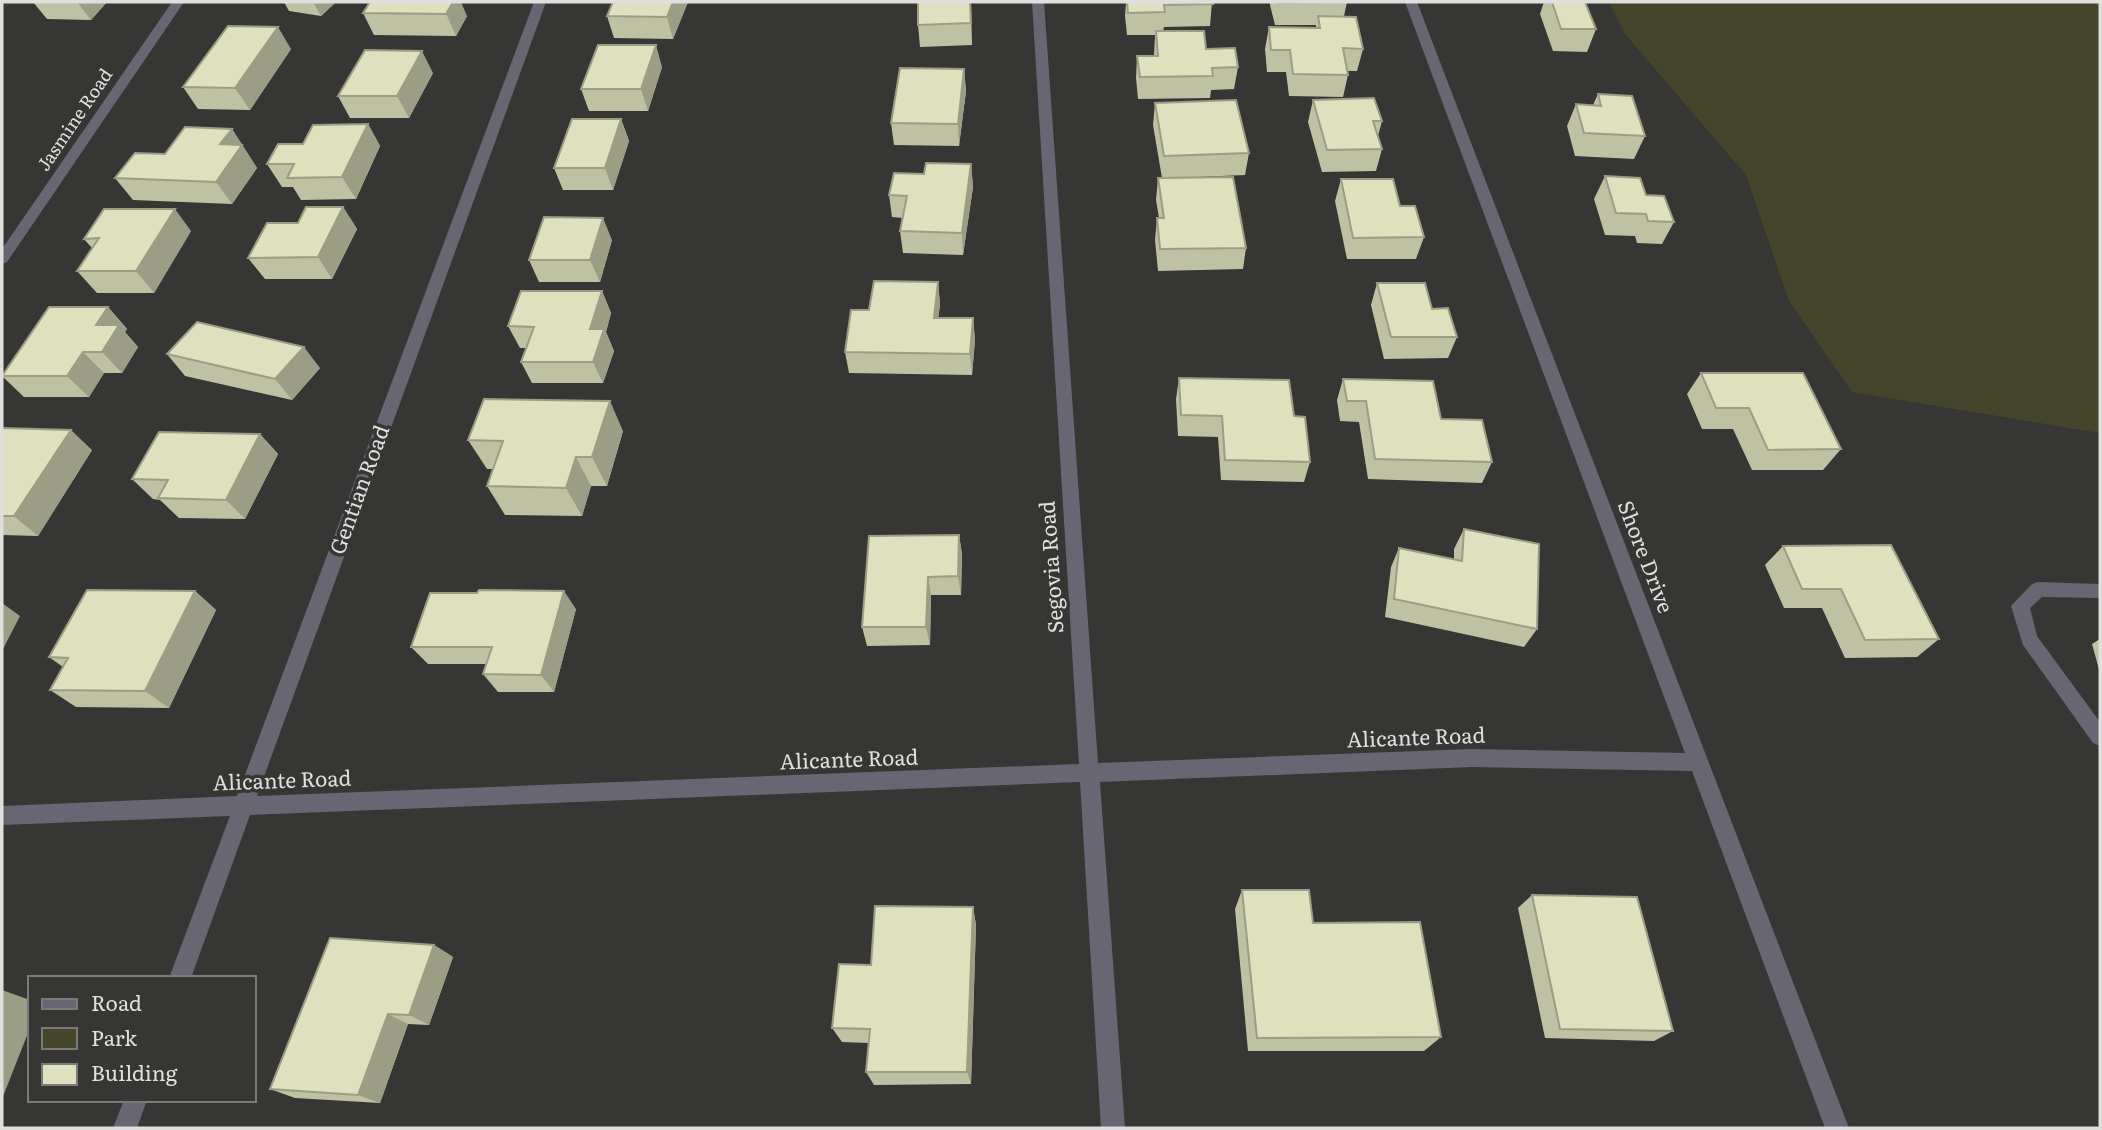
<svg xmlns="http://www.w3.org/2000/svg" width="2102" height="1130" font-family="Literata,serif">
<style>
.green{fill:#45452c}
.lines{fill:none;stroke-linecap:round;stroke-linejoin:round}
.minor{fill:#686673;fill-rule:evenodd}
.wall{fill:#bfc1a3}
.shaded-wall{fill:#9b9d85}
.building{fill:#dee0be;stroke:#9b9d85;stroke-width:2}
.labels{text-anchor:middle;stroke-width:7;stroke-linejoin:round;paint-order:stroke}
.far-street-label{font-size:18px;fill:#dfdfde;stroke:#363634}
.street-label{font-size:21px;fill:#dfdfde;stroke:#363634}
</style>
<rect width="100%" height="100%" fill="#363634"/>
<!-- green -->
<path class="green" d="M 1609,2 L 2100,2 L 2100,433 L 1852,392 L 1789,301 L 1746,175 L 1625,34 Z"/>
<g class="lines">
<!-- minor -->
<g class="minor">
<path d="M 172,2 L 184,2 L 7,262 L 2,264 L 2,249 Z"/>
<path d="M 534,2 L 546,2 L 257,796 L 1079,764 L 1032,2 L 1044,2 L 1098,763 L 1472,749 L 1685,753 L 1405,2 L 1417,2 L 1849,1128 L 1825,1128 L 1692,771 L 1472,767 L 1100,782 L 1125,1128 L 1101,1128 L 1080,782 L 250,815 L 191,978 L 169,978 L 230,816 L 2,825 L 2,806 L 237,796 Z"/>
<path d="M 2038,582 L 2100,584 L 2100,598 L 2042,597 L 2030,608 L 2037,636 L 2100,722 L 2100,746 L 2093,743 L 2023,645 L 2011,606 L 2032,584 Z"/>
<path d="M 124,1100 L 147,1100 L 137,1128 L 113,1128 Z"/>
</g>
</g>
<!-- wall -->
<g class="wall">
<path d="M 33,2 L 107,2 L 91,20 L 47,19 Z"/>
<path d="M 284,2 L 336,2 L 321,16 L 289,11 Z"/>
<path d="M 370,2 L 467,16 L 456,36 L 374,35 L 363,13 Z"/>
<path d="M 613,2 L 688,2 L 673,39 L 614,38 L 607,16 Z"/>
<path d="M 971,2 L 972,45 L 920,47 L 918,25 Z"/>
<path d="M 1126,2 L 1212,2 L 1210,26 L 1164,27 L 1163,31 L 1206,49 L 1238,67 L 1234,89 L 1211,90 L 1210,98 L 1138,99 L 1136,78 L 1137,56 L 1154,56 L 1155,35 L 1127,35 L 1125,16 Z"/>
<path d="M 1270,2 L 1347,2 L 1344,16 L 1363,49 L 1357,71 L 1347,71 L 1348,75 L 1343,97 L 1289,96 L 1286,72 L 1267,72 L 1265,49 L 1269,27 L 1316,27 L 1316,25 L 1275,25 L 1270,5 Z"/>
<path d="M 1544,2 L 1585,2 L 1596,29 L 1587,52 L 1553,51 L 1540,14 Z"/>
<path d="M 291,49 L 250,110 L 198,109 L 183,87 Z"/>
<path d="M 662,67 L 648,111 L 589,111 L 581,89 Z"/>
<path d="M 964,69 L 966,91 L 959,146 L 894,145 L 891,123 Z"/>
<path d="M 433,73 L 409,118 L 350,118 L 338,96 Z"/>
<path d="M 1598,94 L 1645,136 L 1634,159 L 1575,156 L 1567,126 L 1576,104 L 1593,105 Z"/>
<path d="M 1313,100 L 1382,121 L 1378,136 L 1382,149 L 1376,171 L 1322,172 L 1308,122 Z"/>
<path d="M 1155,103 L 1249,153 L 1245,175 L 1173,178 L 1246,248 L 1243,269 L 1158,271 L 1155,240 L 1157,218 L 1159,218 L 1156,200 L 1158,178 L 1162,178 L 1153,125 Z"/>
<path d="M 621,119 L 629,141 L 613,190 L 563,190 L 554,168 Z"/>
<path d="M 368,124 L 380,146 L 356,199 L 301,200 L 293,187 L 282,187 L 267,164 L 303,144 Z"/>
<path d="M 232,129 L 257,168 L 232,204 L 133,200 L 115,178 L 165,154 Z"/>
<path d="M 971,164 L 973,187 L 963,255 L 903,253 L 900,231 L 903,218 L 892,217 L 889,195 L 924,174 Z"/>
<path d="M 1605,176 L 1646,195 L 1674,222 L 1662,244 L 1637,243 L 1635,236 L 1605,235 L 1594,199 Z"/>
<path d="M 1341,179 L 1424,237 L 1416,259 L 1347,259 L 1335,201 Z"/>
<path d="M 343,207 L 357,229 L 332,279 L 265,279 L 248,258 L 298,223 Z"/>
<path d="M 191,231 L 154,293 L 97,293 L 77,271 L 92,248 L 84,239 Z"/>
<path d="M 612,240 L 600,282 L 539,282 L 529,260 Z"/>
<path d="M 938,282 L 940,304 L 938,318 L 973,318 L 975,340 L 972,375 L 849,373 L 845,352 L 869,310 Z"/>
<path d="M 1377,283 L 1432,309 L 1457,337 L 1448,358 L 1384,359 L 1371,305 Z"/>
<path d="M 602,291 L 611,313 L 606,332 L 614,351 L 603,383 L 532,383 L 521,362 L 526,348 L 520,348 L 508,326 Z"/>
<path d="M 108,307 L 127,329 L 125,332 L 138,347 L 122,373 L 104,373 L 89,397 L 24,397 L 2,376 Z"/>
<path d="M 167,354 L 320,368 L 292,400 L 185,376 Z"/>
<path d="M 1701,373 L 1841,449 L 1823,470 L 1752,470 L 1733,429 L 1702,429 L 1687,394 Z"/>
<path d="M 1179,378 L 1294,416 L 1310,462 L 1304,482 L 1221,480 L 1218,437 L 1178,436 L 1176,399 Z"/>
<path d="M 1343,379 L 1441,419 L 1492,462 L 1482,483 L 1368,479 L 1359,422 L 1340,421 L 1337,400 Z"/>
<path d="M 2,428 L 92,450 L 38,536 L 2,535 Z"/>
<path d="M 623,431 L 607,486 L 591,486 L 582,516 L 505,515 L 487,486 L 493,469 L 487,469 L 468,440 Z"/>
<path d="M 260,434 L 278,454 L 245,519 L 179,518 L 160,500 L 153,499 L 132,479 Z"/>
<path d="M 1464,529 L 1537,629 L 1524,647 L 1385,617 L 1391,567 L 1399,548 L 1454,559 L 1454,549 Z"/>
<path d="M 959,535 L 962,554 L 961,595 L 931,595 L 930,645 L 867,646 L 862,627 Z"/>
<path d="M 1783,546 L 1939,639 L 1917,657 L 1845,658 L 1822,608 L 1784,608 L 1765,565 Z"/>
<path d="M 195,591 L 216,610 L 169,708 L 76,707 L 50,690 L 63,667 L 49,657 Z"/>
<path d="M 576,609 L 554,692 L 498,692 L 483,674 L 486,664 L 428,664 L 411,647 Z"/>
<path d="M 2100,639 L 2100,673 L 2092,644 Z"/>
<path d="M 1242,890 L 1313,923 L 1441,1037 L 1424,1051 L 1248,1051 L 1235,909 Z"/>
<path d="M 1532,895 L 1673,1031 L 1654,1041 L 1545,1038 L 1518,908 Z"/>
<path d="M 973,907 L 976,925 L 971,1084 L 874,1085 L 866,1072 L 869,1043 L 842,1042 L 832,1028 L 871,965 Z"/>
<path d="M 434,945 L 453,957 L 429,1025 L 408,1024 L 380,1103 L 295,1098 L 270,1089 Z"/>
</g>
<!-- shaded-wall -->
<g class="shaded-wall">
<path d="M 77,2 L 107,2 L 91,20 Z"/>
<path d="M 313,2 L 336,2 L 321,16 Z"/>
<path d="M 441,2 L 461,2 L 467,16 L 456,36 Z"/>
<path d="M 673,2 L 688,2 L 673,39 L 667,17 Z"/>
<path d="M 278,27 L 291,49 L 250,110 L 235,88 Z"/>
<path d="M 656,45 L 662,67 L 648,111 L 641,89 Z"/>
<path d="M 422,51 L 433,73 L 409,118 L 397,96 Z"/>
<path d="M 964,69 L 966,91 L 959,146 L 958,124 Z"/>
<path d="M 621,119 L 629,141 L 613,190 L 605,168 Z"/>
<path d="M 368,124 L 380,146 L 356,199 L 342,177 Z"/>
<path d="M 232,129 L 257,168 L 232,204 L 216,182 L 220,144 Z"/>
<path d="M 971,164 L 973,187 L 963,255 L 962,233 Z"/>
<path d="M 343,207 L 357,229 L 332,279 L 318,257 Z"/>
<path d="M 175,209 L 191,231 L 154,293 L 136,271 Z"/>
<path d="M 603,218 L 612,240 L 600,282 L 590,260 Z"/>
<path d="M 938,282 L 940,304 L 936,339 L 934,318 Z"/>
<path d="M 602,291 L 611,313 L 606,332 L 614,351 L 603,383 L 593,362 L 590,329 Z"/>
<path d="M 108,307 L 127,329 L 125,332 L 138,347 L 122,373 L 102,352 L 96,325 Z"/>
<path d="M 973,318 L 975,340 L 972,375 L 970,354 Z"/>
<path d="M 304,347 L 320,368 L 292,400 L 275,379 Z"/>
<path d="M 83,352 L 104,373 L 89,397 L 67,376 Z"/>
<path d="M 610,401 L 623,431 L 607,486 L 592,457 Z"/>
<path d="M 71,430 L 92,450 L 38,536 L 14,516 Z"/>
<path d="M 260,434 L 278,454 L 245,519 L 226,500 Z"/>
<path d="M 576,457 L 591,486 L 582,516 L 566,488 Z"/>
<path d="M 959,535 L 962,554 L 961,595 L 958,576 Z"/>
<path d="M 928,577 L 931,595 L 930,645 L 926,627 Z"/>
<path d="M 195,591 L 216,610 L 169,708 L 145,691 Z"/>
<path d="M 564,591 L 576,609 L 554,692 L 541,675 Z"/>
<path d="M 2,603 L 20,616 L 2,651 Z"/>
<path d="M 973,907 L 976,925 L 971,1084 L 967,1072 Z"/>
<path d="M 434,945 L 453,957 L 429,1025 L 409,1015 Z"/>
<path d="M 2,990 L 30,1000 L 30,1028 L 2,1099 Z"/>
<path d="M 388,1014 L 408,1024 L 380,1103 L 358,1095 Z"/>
</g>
<!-- building -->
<g class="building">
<path d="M 370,2 L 453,2 L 446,14 L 363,13 Z"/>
<path d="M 613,2 L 673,2 L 667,17 L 607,16 Z"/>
<path d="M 918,2 L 970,2 L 971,23 L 918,25 Z"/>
<path d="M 1127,2 L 1212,2 L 1213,4 L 1164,5 L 1165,12 L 1128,13 Z"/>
<path d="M 1279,2 L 1347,2 L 1279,3 Z"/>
<path d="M 1552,2 L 1585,2 L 1596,29 L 1561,29 Z"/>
<path d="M 1318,16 L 1356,17 L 1363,49 L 1343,48 L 1348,75 L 1293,74 L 1290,50 L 1271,50 L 1269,27 L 1320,28 Z"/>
<path d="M 228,26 L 278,27 L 235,88 L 183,87 Z"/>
<path d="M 1156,31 L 1204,31 L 1206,49 L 1235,48 L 1238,67 L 1212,68 L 1213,76 L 1140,77 L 1137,56 L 1158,56 Z"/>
<path d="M 598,45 L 656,45 L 641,89 L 581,89 Z"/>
<path d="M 365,50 L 422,51 L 397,96 L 338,96 Z"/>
<path d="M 900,68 L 964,69 L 958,124 L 891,123 Z"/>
<path d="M 1598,94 L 1632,96 L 1645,136 L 1584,133 L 1576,104 L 1601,106 Z"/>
<path d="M 1374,98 L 1382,121 L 1373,121 L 1382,149 L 1327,150 L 1313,100 Z"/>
<path d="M 1236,100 L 1249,153 L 1164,156 L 1155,103 Z"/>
<path d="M 572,119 L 621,119 L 605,168 L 554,168 Z"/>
<path d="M 368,124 L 342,177 L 287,178 L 294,164 L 267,164 L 278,144 L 303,144 L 313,125 Z"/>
<path d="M 185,127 L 232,129 L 220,144 L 242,145 L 216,182 L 115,178 L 135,153 L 165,154 Z"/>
<path d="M 926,163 L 971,164 L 962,233 L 900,231 L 907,196 L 889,195 L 894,173 L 924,174 Z"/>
<path d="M 1605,176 L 1640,178 L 1646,195 L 1664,196 L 1674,222 L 1648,221 L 1646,214 L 1616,213 Z"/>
<path d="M 1233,177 L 1246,248 L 1160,249 L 1157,218 L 1164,218 L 1158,178 Z"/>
<path d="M 1341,179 L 1393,179 L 1400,206 L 1415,206 L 1424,237 L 1353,238 Z"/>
<path d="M 306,207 L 343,207 L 318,257 L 248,258 L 267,223 L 298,223 Z"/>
<path d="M 104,209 L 175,209 L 136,271 L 77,271 L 99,238 L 84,239 Z"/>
<path d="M 544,217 L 603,218 L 590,260 L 529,260 Z"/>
<path d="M 874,281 L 938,282 L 934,318 L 973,318 L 970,354 L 845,352 L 851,310 L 869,310 Z"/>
<path d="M 1377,283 L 1425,283 L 1432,309 L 1448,308 L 1457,337 L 1391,337 Z"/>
<path d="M 521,291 L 602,291 L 590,329 L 604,329 L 593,362 L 521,362 L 534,327 L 508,326 Z"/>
<path d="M 49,307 L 108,307 L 96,325 L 119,325 L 102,352 L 83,352 L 67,376 L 2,376 Z"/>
<path d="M 197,322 L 304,347 L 275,379 L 167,354 Z"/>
<path d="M 1701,373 L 1803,373 L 1841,449 L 1768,450 L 1749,408 L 1716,408 Z"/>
<path d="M 1179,378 L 1289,380 L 1294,416 L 1305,417 L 1310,462 L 1225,460 L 1222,416 L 1181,415 Z"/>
<path d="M 1343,379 L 1433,381 L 1441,419 L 1482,420 L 1492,462 L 1375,459 L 1366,401 L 1347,401 Z"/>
<path d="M 484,399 L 610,401 L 592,457 L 576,457 L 566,488 L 487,486 L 503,441 L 468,440 Z"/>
<path d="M 2,428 L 71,430 L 14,516 L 2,516 Z"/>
<path d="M 159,432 L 260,434 L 226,500 L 158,498 L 168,480 L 132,479 Z"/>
<path d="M 1464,529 L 1539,544 L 1537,629 L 1394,599 L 1399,548 L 1462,561 Z"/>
<path d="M 959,535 L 958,576 L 928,577 L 926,627 L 862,627 L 869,536 Z"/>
<path d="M 1891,545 L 1939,639 L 1865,640 L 1841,589 L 1802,589 L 1783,546 Z"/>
<path d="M 87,590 L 195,591 L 145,691 L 50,690 L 68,658 L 49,657 Z"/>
<path d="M 479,590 L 564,591 L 541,675 L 483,674 L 492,647 L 411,647 L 430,593 L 477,593 Z"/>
<path d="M 1242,890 L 1309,890 L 1313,923 L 1420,922 L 1441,1037 L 1257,1038 Z"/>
<path d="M 1532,895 L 1637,897 L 1673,1031 L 1560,1029 Z"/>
<path d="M 875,906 L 973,907 L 967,1072 L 866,1072 L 870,1029 L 832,1028 L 839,964 L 871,965 Z"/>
<path d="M 330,938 L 434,945 L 409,1015 L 388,1014 L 358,1095 L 270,1089 Z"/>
</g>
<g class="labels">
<!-- far-street labels -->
<g class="far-street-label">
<text transform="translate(75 120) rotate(-56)" y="6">Jasmine Road</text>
</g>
<!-- street labels -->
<g class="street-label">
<text transform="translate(360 490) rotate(-70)" y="7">Gentian Road</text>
<text transform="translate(1645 557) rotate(69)" y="7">Shore Drive</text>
<text transform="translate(1052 567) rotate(-94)" y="7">Segovia Road</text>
<text transform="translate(1416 738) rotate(-2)" y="7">Alicante Road</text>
<text transform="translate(849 760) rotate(-2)" y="7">Alicante Road</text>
<text transform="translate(282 781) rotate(-2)" y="7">Alicante Road</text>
</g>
</g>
<!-- border -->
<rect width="2102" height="1130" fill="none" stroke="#dfdfde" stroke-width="7"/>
<!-- legend -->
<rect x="28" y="976" width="228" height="126" fill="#363634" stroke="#7a7a78" stroke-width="2"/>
<rect x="42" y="999" width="35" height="10" fill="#686673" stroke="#7a7a78" stroke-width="2"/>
<text x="91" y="1011" font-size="21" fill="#dfdfde">Road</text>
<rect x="42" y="1028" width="35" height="21" fill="#45452c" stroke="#7a7a78" stroke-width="2"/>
<text x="91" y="1046" font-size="21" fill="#dfdfde">Park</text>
<rect x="42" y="1064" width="35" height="21" fill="#dee0be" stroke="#7a7a78" stroke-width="2"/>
<text x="91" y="1081" font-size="21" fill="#dfdfde">Building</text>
</svg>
